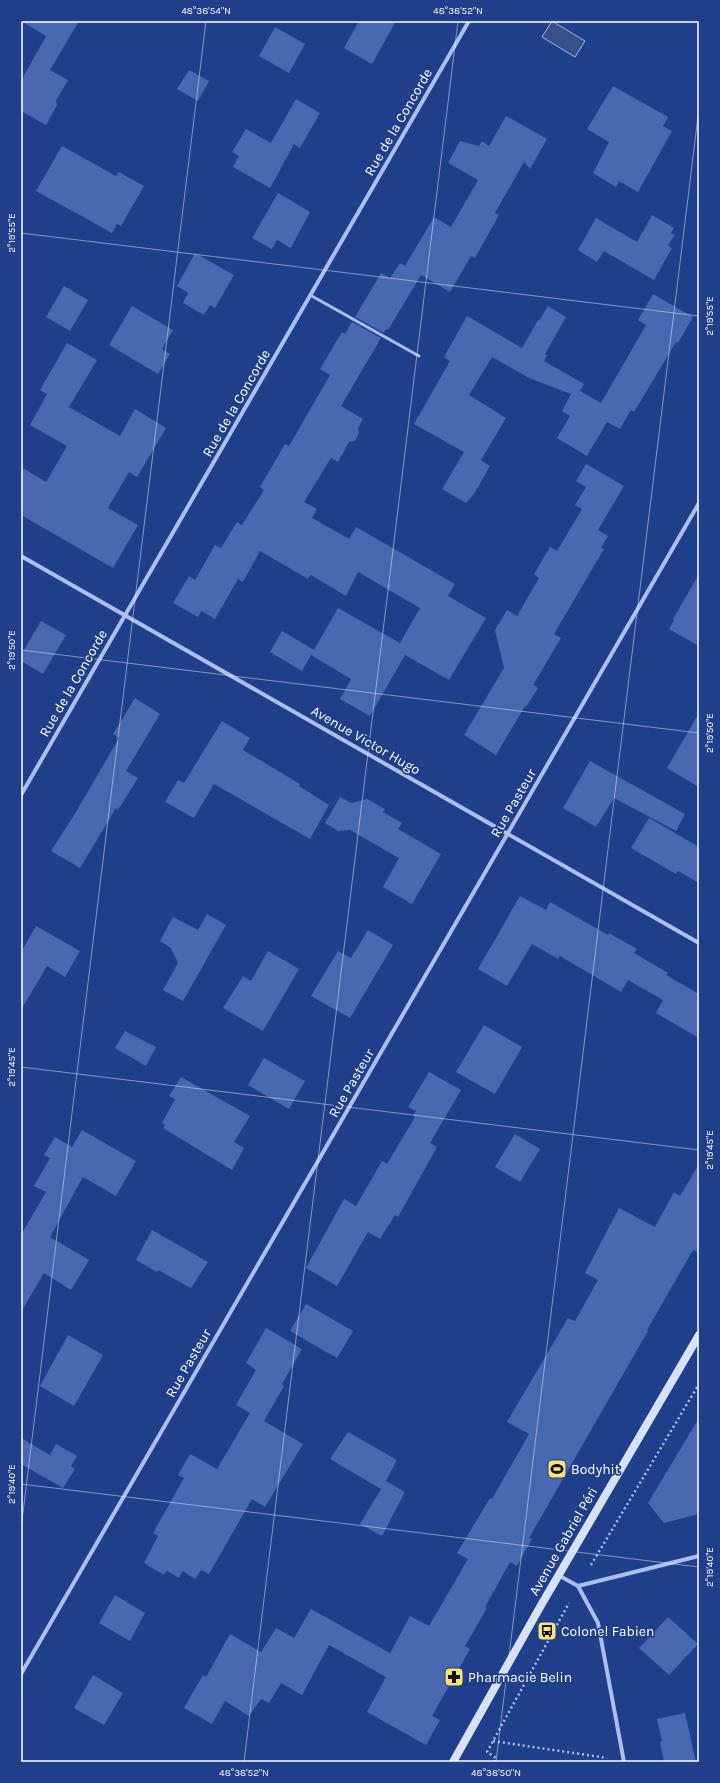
<svg xmlns="http://www.w3.org/2000/svg" width="720" height="1783" font-family="Karla,sans-serif">
<style>
.water{fill:#395088;stroke:#9fb8ed}
.building{fill:#4868b2}
.lines{fill:none;stroke-linecap:round;stroke-linejoin:round}
.path{stroke:#abbfec;stroke-width:2.5;stroke-dasharray:2 3;stroke-linecap:butt}
.lane{stroke:#abbfec;stroke-width:3}
.street{stroke:#abbfec;stroke-width:4}
.secondary{stroke:#d7e1f9;stroke-width:8}
.ticks{fill:none;stroke:#fff;stroke-width:1;stroke-opacity:0.45}
.labels{text-anchor:middle;stroke-width:3.5;stroke-linejoin:round;paint-order:stroke}
.street-label{font-size:14px;fill:#fff;stroke:#1f3f8b}
.poi-label{font-size:14px;fill:#fff;stroke:#1f3f8b;text-anchor:start}
.neatline{fill:none;stroke:#fff;stroke-width:1.5}
.ticks-label{font-size:10px;text-anchor:middle;fill:#fff}
</style>
<rect width="100%" height="100%" fill="#1f3f8b"/>
<!-- water -->
<path class="water" d="M 552,21 L 585,41 L 575,57 L 542,37 Z"/>
<!-- building -->
<g class="building">
<path d="M 21,21 L 79,21 L 50,70 L 68,80 L 56,101 L 57,105 L 46,125 L 21,111 L 21,81 L 46,36 Z"/>
<path d="M 359,21 L 396,21 L 372,64 L 344,48 Z"/>
<path d="M 275,27 L 305,44 L 289,73 L 259,56 Z"/>
<path d="M 189,70 L 209,81 L 198,101 L 177,89 Z"/>
<path d="M 613,86 L 668,117 L 663,126 L 672,131 L 638,192 L 619,181 L 616,187 L 593,173 L 609,142 L 587,129 Z"/>
<path d="M 296,99 L 320,113 L 300,148 L 294,144 L 270,188 L 233,167 L 239,156 L 232,152 L 246,129 L 271,143 Z"/>
<path d="M 506,116 L 547,139 L 530,169 L 524,162 L 495,213 L 499,215 L 475,258 L 471,256 L 450,292 L 421,275 L 388,330 L 386,329 L 384,333 L 355,317 L 381,273 L 390,278 L 400,263 L 411,270 L 405,266 L 434,217 L 451,227 L 478,180 L 448,163 L 460,141 L 479,146 L 482,141 L 489,146 Z"/>
<path d="M 62,146 L 116,176 L 119,172 L 144,186 L 121,226 L 117,224 L 112,233 L 36,191 Z"/>
<path d="M 278,193 L 310,212 L 291,248 L 277,240 L 272,249 L 252,238 Z"/>
<path d="M 652,215 L 674,228 L 671,233 L 675,235 L 668,245 L 672,248 L 654,280 L 604,251 L 597,262 L 578,250 L 596,218 L 637,242 Z"/>
<path d="M 195,253 L 234,275 L 215,308 L 210,305 L 204,315 L 183,303 L 188,293 L 177,286 Z"/>
<path d="M 64,286 L 88,300 L 70,331 L 46,317 Z"/>
<path d="M 653,294 L 693,317 L 678,343 L 676,342 L 634,412 L 631,410 L 620,429 L 607,422 L 587,456 L 557,438 L 570,416 L 562,411 L 571,394 L 529,378 L 492,357 L 469,395 L 506,418 L 481,460 L 490,466 L 474,494 L 466,503 L 442,489 L 464,452 L 414,424 L 450,361 L 444,357 L 467,316 L 522,348 L 538,320 L 539,321 L 548,306 L 566,317 L 545,354 L 547,355 L 544,361 L 584,384 L 580,391 L 601,403 L 646,325 L 638,320 Z"/>
<path d="M 132,306 L 173,330 L 162,349 L 170,354 L 158,374 L 109,345 Z"/>
<path d="M 352,322 L 381,338 L 341,406 L 363,419 L 358,428 L 359,433 L 355,441 L 349,442 L 338,462 L 331,458 L 304,502 L 317,509 L 312,518 L 349,539 L 356,527 L 455,584 L 448,596 L 486,618 L 449,680 L 405,655 L 370,716 L 340,699 L 351,679 L 311,655 L 302,671 L 270,652 L 282,631 L 314,650 L 338,608 L 400,643 L 420,608 L 358,572 L 346,596 L 311,575 L 308,579 L 260,551 L 243,582 L 238,579 L 215,619 L 201,611 L 198,617 L 173,603 L 189,576 L 195,580 L 215,545 L 221,548 L 237,522 L 242,525 L 264,490 L 260,487 L 285,444 L 289,446 L 330,375 L 320,369 L 342,332 L 345,334 Z"/>
<path d="M 67,343 L 97,360 L 69,407 L 120,436 L 135,409 L 166,428 L 137,477 L 129,472 L 108,508 L 138,525 L 113,568 L 21,515 L 21,467 L 46,482 L 67,446 L 30,425 L 47,394 L 40,390 Z"/>
<path d="M 586,464 L 624,486 L 598,530 L 608,536 L 601,548 L 604,549 L 554,634 L 561,638 L 533,685 L 538,688 L 526,707 L 525,706 L 496,755 L 464,735 L 504,668 L 495,630 L 507,610 L 517,616 L 539,578 L 534,574 L 550,547 L 557,551 L 582,509 L 575,505 L 586,487 L 576,481 Z"/>
<path d="M 699,574 L 699,646 L 669,629 L 674,620 L 673,619 Z"/>
<path d="M 41,621 L 66,635 L 43,674 L 21,661 L 21,655 Z"/>
<path d="M 135,698 L 160,714 L 126,771 L 138,778 L 118,810 L 116,808 L 80,868 L 51,851 L 76,812 L 119,738 L 113,734 Z"/>
<path d="M 699,713 L 699,787 L 667,768 Z"/>
<path d="M 222,721 L 250,738 L 243,750 L 300,784 L 299,786 L 329,805 L 310,839 L 214,784 L 194,818 L 165,802 L 178,780 L 184,783 Z"/>
<path d="M 590,761 L 685,814 L 676,831 L 614,798 L 596,827 L 563,808 Z"/>
<path d="M 340,797 L 351,803 L 367,799 L 385,809 L 383,812 L 402,823 L 398,829 L 441,854 L 412,904 L 383,887 L 399,858 L 350,830 L 338,831 L 325,823 Z"/>
<path d="M 649,818 L 699,847 L 699,883 L 678,871 L 676,874 L 631,848 Z"/>
<path d="M 520,896 L 546,910 L 550,902 L 608,935 L 609,933 L 637,949 L 634,953 L 668,973 L 666,975 L 699,994 L 699,1038 L 656,1013 L 663,1000 L 628,980 L 621,992 L 560,956 L 558,959 L 532,944 L 507,986 L 478,969 Z"/>
<path d="M 207,914 L 226,925 L 183,1001 L 163,990 L 178,963 L 171,948 L 160,941 L 173,917 L 198,930 Z"/>
<path d="M 36,926 L 80,951 L 65,977 L 47,966 L 21,1010 L 21,952 Z"/>
<path d="M 368,930 L 393,945 L 350,1018 L 311,996 L 338,951 L 351,958 Z"/>
<path d="M 268,951 L 299,969 L 263,1031 L 223,1008 L 243,976 L 251,981 Z"/>
<path d="M 484,1025 L 522,1047 L 495,1094 L 456,1072 Z"/>
<path d="M 125,1031 L 156,1047 L 146,1066 L 115,1048 Z"/>
<path d="M 264,1058 L 305,1081 L 289,1109 L 248,1085 Z"/>
<path d="M 429,1072 L 461,1090 L 430,1143 L 437,1147 L 398,1217 L 395,1215 L 380,1239 L 368,1232 L 337,1286 L 306,1268 L 344,1199 L 356,1206 L 382,1161 L 387,1164 L 415,1117 L 413,1116 L 416,1111 L 408,1107 Z"/>
<path d="M 181,1077 L 250,1116 L 234,1142 L 244,1148 L 232,1170 L 163,1128 L 165,1125 L 162,1123 L 175,1099 L 169,1096 Z"/>
<path d="M 82,1130 L 136,1161 L 116,1196 L 83,1177 L 50,1237 L 89,1260 L 71,1290 L 44,1273 L 21,1312 L 21,1235 L 46,1192 L 34,1186 L 50,1158 L 44,1155 L 55,1137 L 72,1147 Z"/>
<path d="M 515,1134 L 540,1149 L 520,1182 L 495,1167 Z"/>
<path d="M 699,1164 L 699,1253 L 693,1250 L 647,1330 L 648,1331 L 529,1538 L 532,1539 L 517,1566 L 510,1562 L 485,1607 L 487,1608 L 465,1646 L 470,1649 L 432,1716 L 440,1720 L 426,1745 L 367,1712 L 386,1677 L 329,1645 L 302,1695 L 281,1683 L 269,1703 L 261,1699 L 249,1716 L 225,1701 L 212,1724 L 184,1708 L 203,1675 L 206,1677 L 230,1634 L 261,1652 L 276,1628 L 294,1638 L 311,1609 L 390,1653 L 410,1616 L 429,1626 L 468,1559 L 457,1553 L 490,1498 L 492,1499 L 529,1434 L 507,1422 L 568,1318 L 575,1321 L 598,1280 L 585,1273 L 619,1208 L 655,1227 L 674,1192 L 680,1196 Z"/>
<path d="M 152,1230 L 208,1262 L 191,1288 L 158,1270 L 157,1272 L 136,1260 Z"/>
<path d="M 306,1304 L 353,1331 L 337,1358 L 290,1331 Z"/>
<path d="M 266,1328 L 302,1349 L 282,1384 L 284,1386 L 264,1421 L 303,1444 L 265,1507 L 252,1499 L 209,1574 L 201,1570 L 195,1579 L 183,1571 L 179,1578 L 167,1571 L 164,1575 L 144,1563 L 158,1536 L 153,1533 L 184,1478 L 178,1475 L 190,1454 L 217,1469 L 250,1413 L 236,1405 L 256,1370 L 246,1363 Z"/>
<path d="M 68,1335 L 103,1355 L 74,1406 L 40,1386 Z"/>
<path d="M 699,1418 L 699,1514 L 664,1523 L 648,1503 Z"/>
<path d="M 348,1432 L 397,1460 L 386,1481 L 405,1492 L 382,1536 L 360,1524 L 381,1489 L 330,1459 Z"/>
<path d="M 21,1438 L 50,1455 L 56,1444 L 77,1456 L 71,1466 L 75,1469 L 63,1488 L 21,1464 Z"/>
<path d="M 115,1595 L 145,1613 L 130,1641 L 99,1623 Z"/>
<path d="M 668,1617 L 698,1644 L 669,1675 L 639,1648 Z"/>
<path d="M 93,1675 L 123,1693 L 104,1725 L 74,1708 Z"/>
<path d="M 685,1713 L 696,1762 L 664,1762 L 660,1742 L 662,1741 L 657,1719 Z"/>
</g>
<g class="lines">
<!-- path -->
<g class="path">
<path d="M 591,1565 L 699,1384"/>
<path d="M 493,1741 L 607,1758"/>
<path d="M 494,1762 L 496,1758 L 487,1752 L 569,1603"/>
</g>
<!-- lane -->
<path class="lane" d="M 310,295 L 419,356"/>
<!-- street -->
<g class="street">
<path d="M 21,556 L 699,943"/>
<path d="M 21,795 L 469,21"/>
<path d="M 558,1575 L 578,1586"/>
<path d="M 578,1586 L 598,1623 L 624,1762"/>
<path d="M 578,1586 L 699,1556"/>
<path d="M 21,1674 L 699,503"/>
</g>
<!-- secondary -->
<path class="secondary" d="M 453,1762 L 540,1607 L 699,1335"/>
</g>
<!-- ticks -->
<path class="ticks" d="M 21,233 L 699,316M 21,650 L 699,733M 21,1067 L 699,1150M 21,1484 L 699,1567M 21,1529 L 206,21M 244,1762 L 458,21M 496,1762 L 699,108"/>
<!-- icons -->
<defs>
<symbol id="stadium-square" viewBox="-11 -11 22 22"><rect x="-9" y="-9" width="18" height="18" rx="4" fill="#fae56b" stroke="#1f3f8b"/><path d="M0-5a6.5 5 0 1 0 0 10a6.5 5 0 1 0 0-10ZM-3.5-1.8h7v3.6h-7Z" fill="#111"/></symbol>
<symbol id="bus-square" viewBox="-11 -11 22 22"><rect x="-9" y="-9" width="18" height="18" rx="4" fill="#fae56b" stroke="#1f3f8b"/><path d="M-5-6H5V4H4V6H2V4H-2V6H-4V4H-5ZM-3.5-4V0h7V-4ZM-3.5 1.2v1.5H-2V1.2ZM2 1.2v1.5H3.5V1.2Z" fill="#111"/></symbol>
<symbol id="pharmacy-square" viewBox="-11 -11 22 22"><rect x="-9" y="-9" width="18" height="18" rx="4" fill="#fae56b" stroke="#1f3f8b"/><path d="M-2-6h4v4h4v4h-4v4h-4v-4h-4v-4h4Z" fill="#111"/></symbol>
</defs>
<g fill-rule="evenodd">
<use href="#stadium-square" x="546" y="1458" width="22" height="22"/>
<use href="#bus-square" x="536" y="1620" width="22" height="22"/>
<use href="#pharmacy-square" x="443" y="1666" width="22" height="22"/>
</g>
<g class="labels">
<!-- street labels -->
<g class="street-label">
<text transform="translate(398 122) rotate(-60)" y="5">Rue de la Concorde</text>
<text transform="translate(236 403) rotate(-60)" y="5">Rue de la Concorde</text>
<text transform="translate(73 683) rotate(-60)" y="5">Rue de la Concorde</text>
<text transform="translate(366 740) rotate(30)" y="5">Avenue Victor Hugo</text>
<text transform="translate(513 803) rotate(-60)" y="5">Rue Pasteur</text>
<text transform="translate(351 1083) rotate(-60)" y="5">Rue Pasteur</text>
<text transform="translate(188 1363) rotate(-60)" y="5">Rue Pasteur</text>
<text transform="translate(563 1541) rotate(-60)" y="5">Avenue Gabriel Péri</text>
</g>
<!-- poi labels -->
<g class="poi-label">
<text x="571" y="1474">Bodyhit</text>
<text x="561" y="1636">Colonel Fabien</text>
<text x="468" y="1682">Pharmacie Belin</text>
</g>
</g>
<!-- border -->
<rect width="720" height="1783" fill="none" stroke="#1f3f8b" stroke-width="44"/>
<rect x="22" y="22" width="676" height="1739" class="neatline"/>
<g class="ticks-label">
<text x="206" y="14">48°38'54"N</text>
<text x="458" y="14">48°38'52"N</text>
<text transform="translate(11 233) rotate(-90)" y="4">2°19'55"E</text>
<text transform="translate(709 316) rotate(-90)" y="4">2°19'55"E</text>
<text transform="translate(11 650) rotate(-90)" y="4">2°19'50"E</text>
<text transform="translate(709 733) rotate(-90)" y="4">2°19'50"E</text>
<text transform="translate(11 1067) rotate(-90)" y="4">2°19'45"E</text>
<text transform="translate(709 1150) rotate(-90)" y="4">2°19'45"E</text>
<text transform="translate(11 1484) rotate(-90)" y="4">2°19'40"E</text>
<text transform="translate(709 1567) rotate(-90)" y="4">2°19'40"E</text>
<text x="244" y="1776">48°38'52"N</text>
<text x="496" y="1776">48°38'50"N</text>
</g>
</svg>
